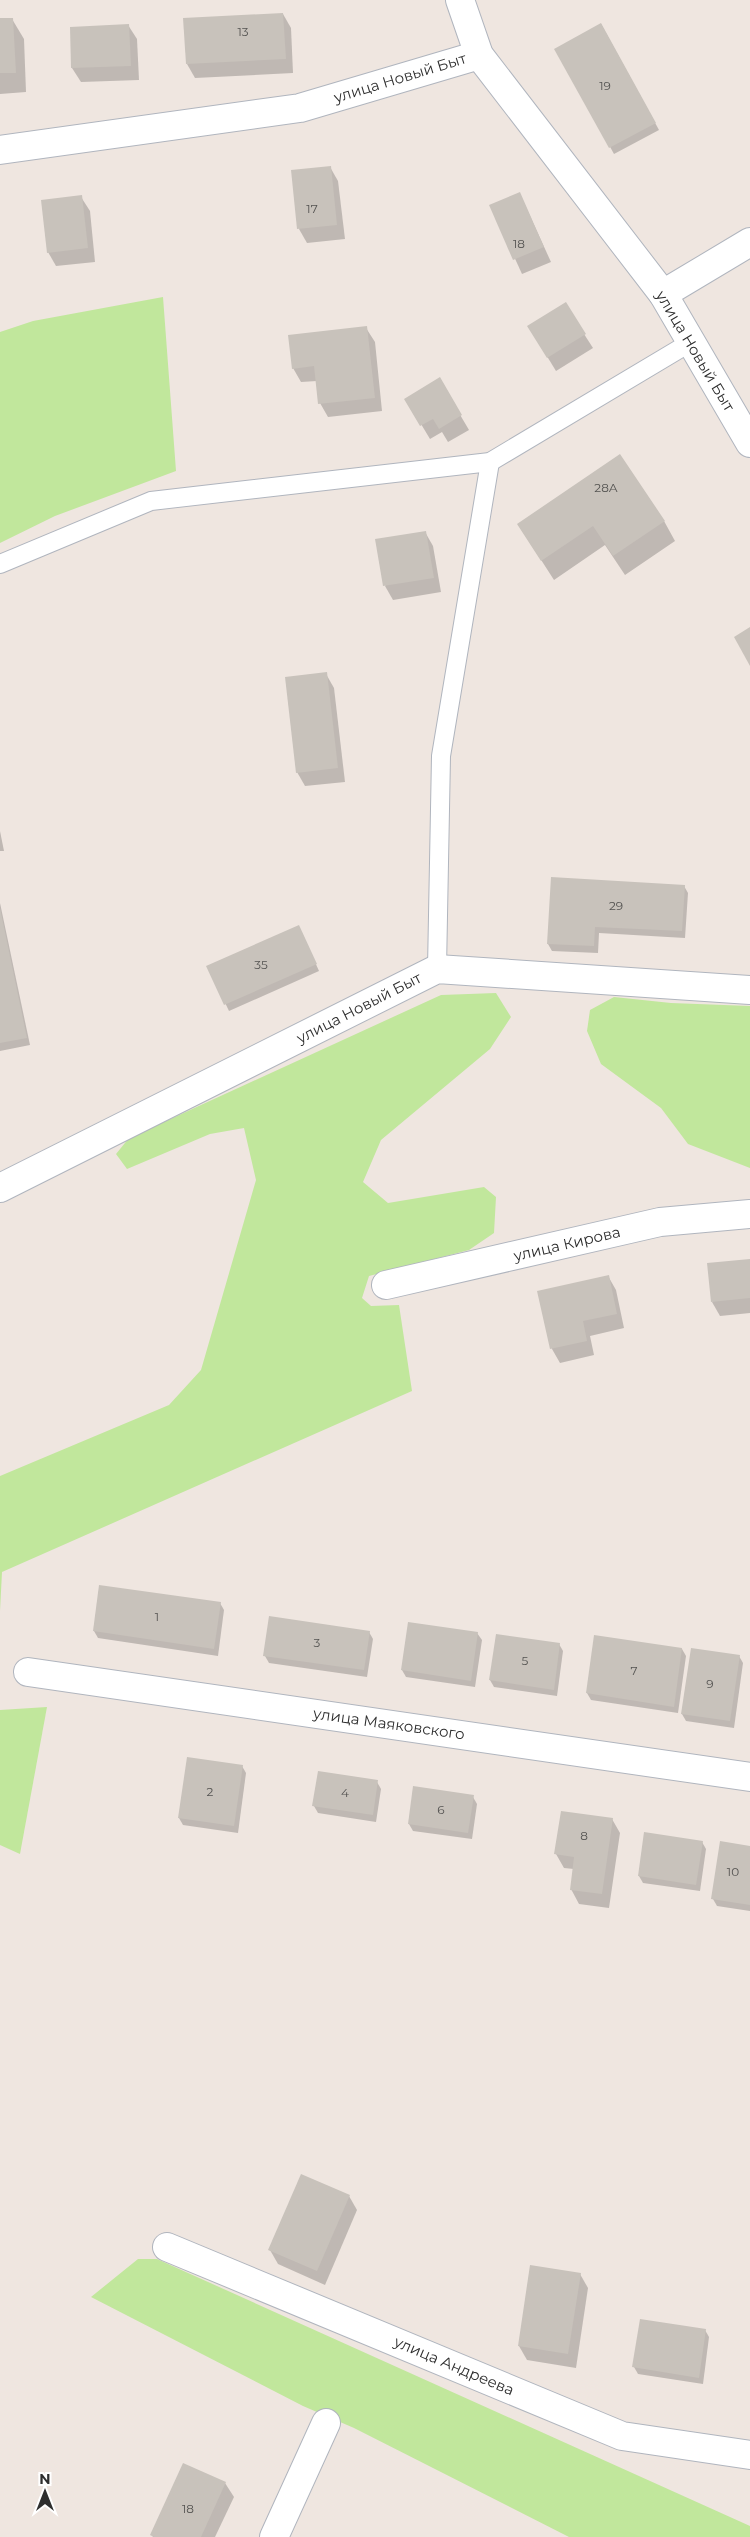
<svg xmlns="http://www.w3.org/2000/svg" width="750" height="2537" font-family="Montserrat,sans-serif">
<style>
.green{fill:#c1e79c}
.shadow{fill:#0003}
.building{fill:#c8c2bb}
.lines{fill:none;stroke-linecap:round;stroke-linejoin:round}
.service-casing{stroke:#b0b5be;stroke-width:20}
.minor-casing{stroke:#b0b5be;stroke-width:30}
.service{stroke:#fff;stroke-width:18}
.minor{stroke:#fff;stroke-width:28}
.labels{text-anchor:middle;stroke-width:5;stroke-linejoin:round;paint-order:stroke}
.number-label{font-size:12px;fill:#545351}
.street-label{font-size:15px;fill:#2e2e2e;stroke:#fff}
</style>
<rect width="100%" height="100%" fill="#efe6e0"/>
<!-- green -->
<g class="green">
<path d="M 163,297 L 176,471 L 55,516 L 0,543 L 0,332 L 33,321 Z"/>
<path d="M 496,993 L 511,1017 L 490,1049 L 381,1140 L 363,1182 L 388,1203 L 484,1187 L 496,1197 L 494,1233 L 469,1250 L 369,1276 L 362,1298 L 371,1306 L 399,1305 L 412,1391 L 2,1572 L 0,1611 L 0,1476 L 169,1405 L 201,1370 L 256,1180 L 244,1128 L 210,1134 L 127,1169 L 116,1154 L 129,1138 L 441,995 Z"/>
<path d="M 614,997 L 671,1003 L 750,1006 L 750,1168 L 688,1144 L 661,1108 L 601,1064 L 587,1031 L 590,1010 Z"/>
<path d="M 47,1707 L 20,1854 L 0,1845 L 0,1710 Z"/>
<path d="M 138,2259 L 157,2259 L 750,2526 L 750,2537 L 569,2537 L 354,2428 L 303,2406 L 91,2297 Z"/>
</g>
<!-- shadow -->
<g class="shadow">
<path d="M 283,14 L 291,28 L 293,73 L 195,78 L 187,64 Z"/>
<path d="M 12,19 L 24,39 L 26,92 L 0,94 L 0,20 Z"/>
<path d="M 601,24 L 659,130 L 614,154 L 556,49 Z"/>
<path d="M 128,25 L 137,39 L 139,80 L 81,82 L 72,68 L 71,28 Z"/>
<path d="M 330,167 L 338,181 L 345,239 L 307,243 L 299,229 Z"/>
<path d="M 520,194 L 551,262 L 522,274 L 491,206 Z"/>
<path d="M 81,197 L 90,211 L 95,262 L 56,266 L 48,252 Z"/>
<path d="M 366,328 L 375,342 L 382,411 L 328,417 L 320,403 L 317,381 L 301,382 L 293,368 Z"/>
<path d="M 584,334 L 593,348 L 556,371 L 537,340 Z"/>
<path d="M 439,379 L 469,430 L 448,442 L 442,432 L 430,439 L 406,399 Z"/>
<path d="M 664,521 L 675,541 L 625,575 L 605,545 L 554,580 L 518,524 Z"/>
<path d="M 425,532 L 433,546 L 441,592 L 393,600 L 385,586 Z"/>
<path d="M 326,674 L 334,688 L 345,782 L 305,786 L 297,772 Z"/>
<path d="M 0,831 L 4,851 L 0,851 Z"/>
<path d="M 684,886 L 688,893 L 685,938 L 599,933 L 598,953 L 552,951 L 548,944 Z"/>
<path d="M 0,903 L 30,1045 L 0,1051 Z"/>
<path d="M 302,933 L 319,971 L 229,1011 L 208,967 Z"/>
<path d="M 750,1261 L 750,1313 L 720,1316 L 712,1302 Z"/>
<path d="M 608,1276 L 616,1290 L 624,1328 L 590,1336 L 594,1355 L 560,1363 L 552,1349 L 539,1292 Z"/>
<path d="M 220,1603 L 224,1610 L 218,1656 L 98,1638 L 94,1631 Z"/>
<path d="M 409,1623 L 477,1633 L 482,1640 L 475,1687 L 406,1677 L 402,1670 Z"/>
<path d="M 369,1632 L 373,1639 L 367,1677 L 269,1663 L 265,1656 Z"/>
<path d="M 595,1637 L 682,1649 L 686,1656 L 678,1713 L 591,1700 L 587,1693 Z"/>
<path d="M 559,1644 L 563,1651 L 557,1696 L 494,1687 L 490,1680 Z"/>
<path d="M 739,1656 L 743,1663 L 734,1728 L 686,1721 L 682,1714 Z"/>
<path d="M 242,1766 L 246,1773 L 238,1833 L 183,1825 L 179,1818 Z"/>
<path d="M 377,1782 L 381,1789 L 376,1822 L 318,1813 L 314,1806 Z"/>
<path d="M 473,1797 L 477,1804 L 472,1839 L 413,1831 L 409,1824 Z"/>
<path d="M 612,1819 L 620,1833 L 609,1908 L 579,1904 L 571,1889 L 574,1869 L 564,1868 L 556,1854 Z"/>
<path d="M 702,1842 L 706,1849 L 700,1891 L 643,1883 L 639,1876 Z"/>
<path d="M 750,1847 L 750,1911 L 717,1906 L 713,1899 Z"/>
<path d="M 349,2196 L 357,2210 L 325,2285 L 278,2264 L 270,2250 Z"/>
<path d="M 580,2274 L 588,2288 L 576,2368 L 527,2360 L 519,2346 Z"/>
<path d="M 705,2330 L 709,2337 L 703,2384 L 638,2374 L 634,2367 Z"/>
<path d="M 225,2483 L 234,2497 L 215,2537 L 153,2537 L 152,2535 Z"/>
</g>
<!-- building -->
<g class="building">
<path d="M 283,13 L 286,59 L 186,64 L 183,18 Z"/>
<path d="M 0,18 L 13,18 L 16,73 L 0,73 Z"/>
<path d="M 601,23 L 656,123 L 609,148 L 554,49 Z"/>
<path d="M 129,24 L 131,66 L 71,68 L 70,27 Z"/>
<path d="M 331,166 L 337,225 L 297,229 L 291,170 Z"/>
<path d="M 520,192 L 544,247 L 513,260 L 489,205 Z"/>
<path d="M 82,195 L 88,248 L 47,253 L 41,200 Z"/>
<path d="M 566,302 L 586,334 L 547,358 L 527,326 Z"/>
<path d="M 367,326 L 375,398 L 318,404 L 314,366 L 292,369 L 288,335 Z"/>
<path d="M 440,377 L 462,415 L 439,429 L 433,419 L 420,426 L 404,399 Z"/>
<path d="M 620,454 L 665,521 L 613,556 L 593,526 L 541,561 L 517,524 Z"/>
<path d="M 426,531 L 434,578 L 383,586 L 375,539 Z"/>
<path d="M 750,627 L 750,666 L 734,637 Z"/>
<path d="M 327,672 L 338,768 L 296,773 L 285,677 Z"/>
<path d="M 551,877 L 685,885 L 682,931 L 595,927 L 594,946 L 547,944 Z"/>
<path d="M 0,908 L 27,1038 L 0,1043 Z"/>
<path d="M 299,925 L 317,964 L 224,1005 L 206,966 Z"/>
<path d="M 750,1259 L 750,1298 L 711,1302 L 707,1263 Z"/>
<path d="M 609,1275 L 617,1314 L 583,1321 L 587,1341 L 550,1349 L 537,1291 Z"/>
<path d="M 99,1585 L 221,1602 L 214,1649 L 93,1631 Z"/>
<path d="M 269,1616 L 370,1631 L 364,1670 L 263,1656 Z"/>
<path d="M 408,1622 L 478,1632 L 471,1681 L 401,1670 Z"/>
<path d="M 496,1634 L 560,1643 L 554,1690 L 489,1680 Z"/>
<path d="M 594,1635 L 682,1648 L 674,1707 L 586,1693 Z"/>
<path d="M 691,1648 L 740,1655 L 730,1721 L 681,1714 Z"/>
<path d="M 187,1757 L 243,1765 L 234,1826 L 178,1818 Z"/>
<path d="M 318,1771 L 378,1780 L 373,1815 L 312,1806 Z"/>
<path d="M 413,1786 L 474,1795 L 468,1833 L 408,1824 Z"/>
<path d="M 561,1811 L 613,1818 L 602,1894 L 570,1890 L 574,1857 L 554,1854 Z"/>
<path d="M 644,1832 L 703,1841 L 696,1885 L 638,1876 Z"/>
<path d="M 720,1841 L 750,1846 L 750,1905 L 711,1899 Z"/>
<path d="M 301,2174 L 350,2195 L 317,2271 L 268,2250 Z"/>
<path d="M 530,2265 L 581,2273 L 568,2354 L 518,2346 Z"/>
<path d="M 640,2319 L 706,2329 L 699,2378 L 632,2367 Z"/>
<path d="M 183,2463 L 226,2482 L 201,2537 L 154,2537 L 150,2535 Z"/>
</g>
<g class="lines">
<defs>
<g id="service">
<path d="M 0,564 L 151,501 L 490,462 L 691,342"/>
<path d="M 437,969 L 441,756 L 490,462"/>
</g>
<g id="minor">
<path d="M 460,0 L 479,55 L 663,294 L 750,443"/>
<path d="M 0,150 L 300,108 L 479,55"/>
<path d="M 663,294 L 750,242"/>
<path d="M 0,1188 L 437,969 L 750,990"/>
<path d="M 386,1285 L 660,1222 L 750,1214"/>
<path d="M 28,1672 L 750,1777"/>
<path d="M 167,2247 L 622,2436 L 750,2455"/>
<path d="M 274,2537 L 326,2423"/>
</g>
</defs>
<!-- service casing -->
<use href="#service" class="service-casing"/>
<!-- minor casing -->
<use href="#minor" class="minor-casing"/>
<!-- service -->
<use href="#service" class="service"/>
<!-- minor -->
<use href="#minor" class="minor"/>
</g>
<g class="labels">
<!-- number labels -->
<g class="number-label">
<text x="243" y="36">13</text>
<text x="605" y="90">19</text>
<text x="312" y="213">17</text>
<text x="519" y="248">18</text>
<text x="606" y="492">28А</text>
<text x="616" y="910">29</text>
<text x="261" y="969">35</text>
<text x="157" y="1621">1</text>
<text x="317" y="1647">3</text>
<text x="525" y="1665">5</text>
<text x="634" y="1675">7</text>
<text x="710" y="1688">9</text>
<text x="210" y="1796">2</text>
<text x="345" y="1797">4</text>
<text x="441" y="1814">6</text>
<text x="584" y="1840">8</text>
<text x="733" y="1876">10</text>
<text x="188" y="2513">18</text>
</g>
<!-- street labels -->
<g class="street-label">
<text transform="translate(400 78) rotate(-17)" y="5">улица Новый Быт</text>
<text transform="translate(695 351) rotate(59)" y="5">улица Новый Быт</text>
<text transform="translate(359 1008) rotate(-27)" y="5">улица Новый Быт</text>
<text transform="translate(567 1244) rotate(-13)" y="5">улица Кирова</text>
<text transform="translate(389 1724) rotate(8)" y="5">улица Маяковского</text>
<text transform="translate(454 2366) rotate(23)" y="5">улица Андреева</text>
</g>
</g>
<!-- north arrow -->
<g transform="translate(45 2492)" stroke="#ffffff" stroke-width="4" paint-order="stroke">
<path d="M0-4L9 19L0 12L-9 19Z" fill="#2e2e2e"/>
<text y="-8" font-size="14" font-weight="bold" text-anchor="middle" fill="#2e2e2e">N</text>
</g>
</svg>
